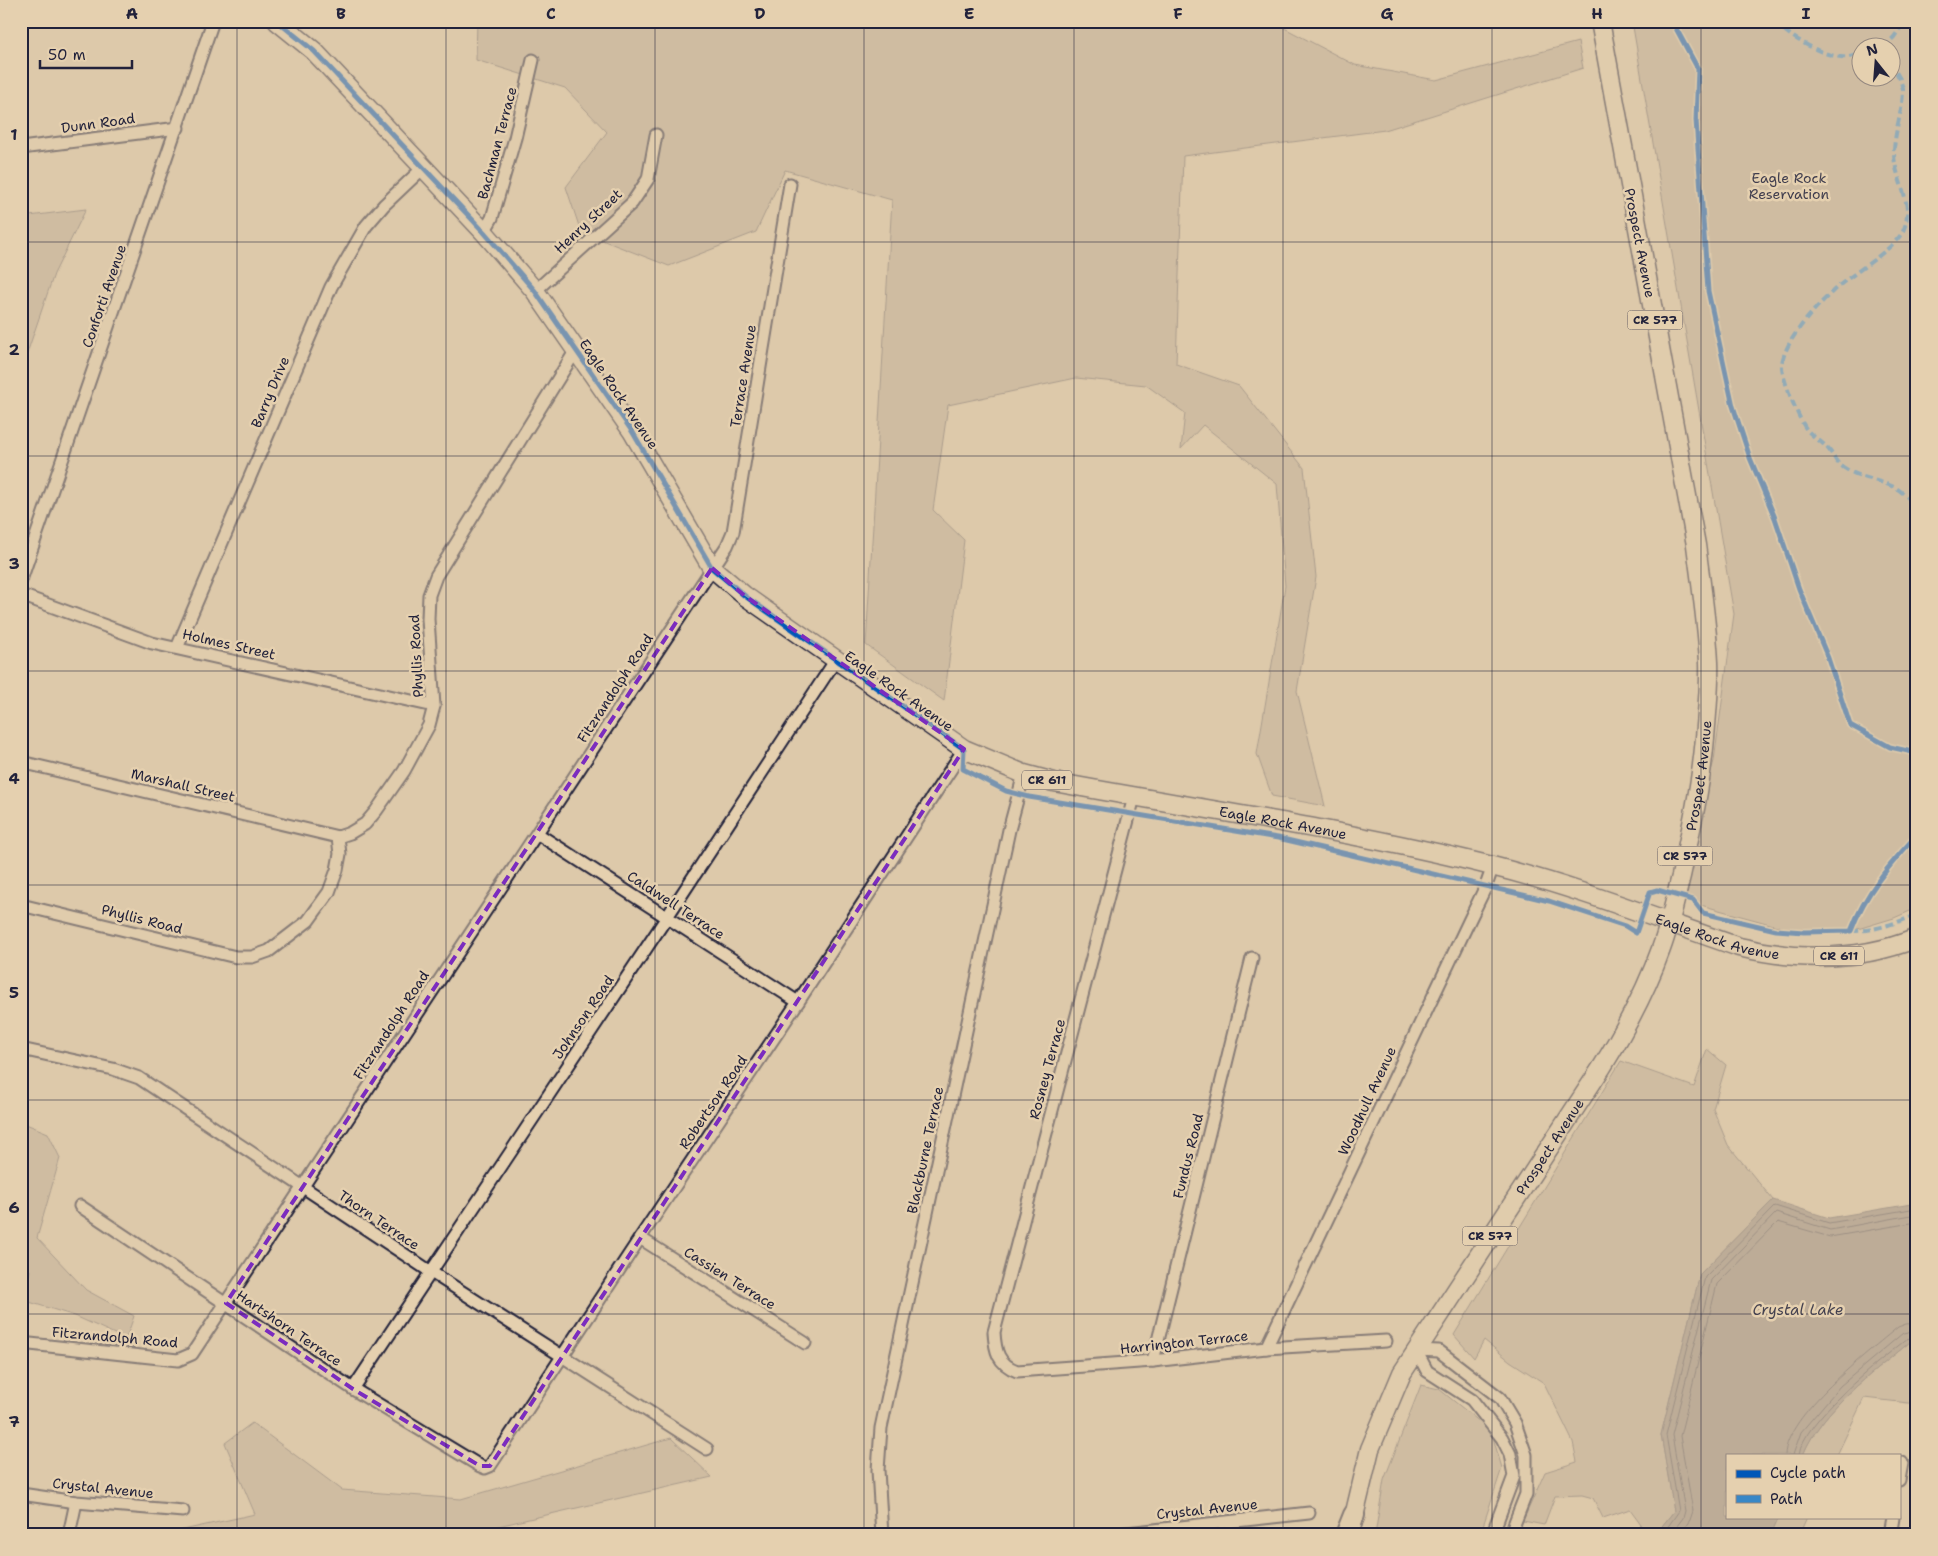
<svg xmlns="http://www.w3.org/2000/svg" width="1938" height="1556" font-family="'Shantell Sans',sans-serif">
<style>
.green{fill:#bfae98;stroke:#70686a;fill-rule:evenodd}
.water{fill:#988b82;stroke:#696166}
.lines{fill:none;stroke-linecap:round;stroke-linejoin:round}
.shore{stroke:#514c57;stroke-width:1}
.street-casing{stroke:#22223b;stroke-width:15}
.primary-casing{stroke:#22223b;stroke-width:21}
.highway-casing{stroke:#22223b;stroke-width:24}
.street{stroke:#e5d0af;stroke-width:11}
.primary{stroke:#e5d0af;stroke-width:18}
.highway{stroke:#e5d0af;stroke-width:20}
.quiet{stroke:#3887c6;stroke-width:4;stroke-dasharray:8 4;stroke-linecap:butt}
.cycleway-casing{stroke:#e5d0af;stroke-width:8}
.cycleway{stroke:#0057b8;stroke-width:5}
.marked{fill:none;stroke:#7b2cbf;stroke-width:4;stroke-dasharray:10 6;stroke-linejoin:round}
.grid{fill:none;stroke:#22223b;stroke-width:1;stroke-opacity:0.55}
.labels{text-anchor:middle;stroke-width:5;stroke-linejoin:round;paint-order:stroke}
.shield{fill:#e5d0af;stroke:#5c565e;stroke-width:1}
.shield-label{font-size:12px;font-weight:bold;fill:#22223b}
.street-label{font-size:14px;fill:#22223b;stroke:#e5d0af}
.park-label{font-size:14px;fill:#413e4e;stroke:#e5d0af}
.water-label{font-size:15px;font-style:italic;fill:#454250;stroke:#e5d0af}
.neatline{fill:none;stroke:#22223b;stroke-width:2}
.grid-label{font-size:16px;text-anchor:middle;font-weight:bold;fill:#22223b}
</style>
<rect width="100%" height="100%" fill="#ddc9aa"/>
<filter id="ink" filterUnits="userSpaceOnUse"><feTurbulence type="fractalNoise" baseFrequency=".02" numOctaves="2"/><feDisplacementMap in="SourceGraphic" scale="10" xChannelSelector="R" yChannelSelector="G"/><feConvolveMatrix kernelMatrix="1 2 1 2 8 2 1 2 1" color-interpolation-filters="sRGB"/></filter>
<g filter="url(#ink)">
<!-- green -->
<g class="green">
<path d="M 477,21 L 1271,21 L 1355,65 L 1436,80 L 1578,42 L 1583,68 L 1385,130 L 1183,156 L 1176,364 L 1239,386 L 1304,468 L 1316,577 L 1297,691 L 1325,806 L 1272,796 L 1257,754 L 1285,586 L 1277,484 L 1203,425 L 1181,449 L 1185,413 L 1146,385 L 1076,378 L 948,405 L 933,510 L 964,540 L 944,701 L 866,645 L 892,200 L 785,170 L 756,232 L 669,266 L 581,232 L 566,187 L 607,132 L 565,88 L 476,60 Z"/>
<path d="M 1632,21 L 1917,21 L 1917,908 L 1894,918 L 1851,931 L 1785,928 L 1675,898 L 1714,761 L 1734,614 ZM 1860,48 L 1890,48 L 1890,78 L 1860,78 Z"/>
<path d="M 86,209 L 54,274 L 21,371 L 21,217 Z"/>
<path d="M 1707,1049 L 1726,1065 L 1713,1109 L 1728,1145 L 1773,1200 L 1700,1274 L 1661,1435 L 1674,1511 L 1655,1535 L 1632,1535 L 1641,1524 L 1630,1509 L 1603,1518 L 1593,1498 L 1582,1495 L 1555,1496 L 1544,1525 L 1523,1521 L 1545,1472 L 1577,1462 L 1573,1442 L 1544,1383 L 1510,1361 L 1484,1340 L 1474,1358 L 1454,1335 L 1621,1061 L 1694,1087 Z"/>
<path d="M 21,1122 L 48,1133 L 60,1158 L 37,1238 L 86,1290 L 134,1316 L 126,1339 L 75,1316 L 26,1301 L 30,1270 L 21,1268 Z"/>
<path d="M 1917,1341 L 1917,1404 L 1864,1398 L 1837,1455 L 1803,1455 C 1822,1408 1872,1374 1910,1342 Z"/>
<path d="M 1421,1385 L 1439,1389 L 1491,1431 L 1502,1468 L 1480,1535 L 1375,1535 L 1384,1480 Z"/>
<path d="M 252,1423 L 342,1490 L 461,1499 L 671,1438 L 712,1477 L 459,1535 L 161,1535 L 255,1514 L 225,1443 Z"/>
<path d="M 1778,1517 L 1807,1517 L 1799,1535 L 1770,1535 Z"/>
</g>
<!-- water -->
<path class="water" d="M 1773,1200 L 1829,1218 L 1917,1203 L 1917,1341 L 1910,1342 C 1872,1374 1822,1408 1803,1455 L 1727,1455 L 1727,1517 L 1778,1517 L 1770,1535 L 1655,1535 L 1674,1511 L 1661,1435 L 1700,1274 Z"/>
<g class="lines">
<!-- shore -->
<g class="shore">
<path d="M 1785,1455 C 1786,1415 1868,1352 1898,1327 L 1906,1324 L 1917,1323"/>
<path d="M 1793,1455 L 1801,1432 L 1840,1386 L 1903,1333 L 1917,1330"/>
<path d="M 1799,1455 C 1803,1420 1879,1361 1907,1339 L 1917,1336"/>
<path d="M 1662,1535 L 1679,1511 L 1666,1435 L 1705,1277 L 1775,1206 L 1829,1223 L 1917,1208"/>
<path d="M 1670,1535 L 1683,1518 L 1685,1511 L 1672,1435 L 1711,1280 L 1776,1213 L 1830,1230 L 1917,1214"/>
<path d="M 1679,1535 L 1690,1520 L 1693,1511 L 1680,1436 L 1717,1284 L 1778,1222 L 1830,1237 L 1917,1222"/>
</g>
<defs>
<g id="street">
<path d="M 21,148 L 178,128"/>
<path d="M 484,232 L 492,218 L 515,138 L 533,60"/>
<path d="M 535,291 L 632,203 L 648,179 L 656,135"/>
<path d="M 21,580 L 213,21"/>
<path d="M 21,595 L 152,643 L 434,706"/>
<path d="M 177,648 L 331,287 L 366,226 L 384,205 L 423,168"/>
<path d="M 21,762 L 338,837"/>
<path d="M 1134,797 L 994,1332 C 995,1351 998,1364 1017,1371 L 1153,1361 L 1266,1348 L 1386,1341"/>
<path d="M 538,834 L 798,1002"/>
<path d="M 338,837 L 350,833 L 365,824 L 376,811 L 404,771 L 429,725 L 434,706 L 428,619 L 429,595 L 436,576 L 576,350"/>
<path d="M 21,905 L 236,957 L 252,957 L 269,951 L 308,921 L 329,892 L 337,870 L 340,854 L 338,837"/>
<path d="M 21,1049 L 113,1069 L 139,1078 L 431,1272 L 707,1449"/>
<path d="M 80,1206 L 353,1389 L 480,1466 L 485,1468 L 490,1466 L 640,1238 L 798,1002 L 964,749"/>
<path d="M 640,1238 L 805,1343"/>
<path d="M 21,1343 L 178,1360 L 192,1354 L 727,546 L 733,532 L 790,184"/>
<path d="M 1266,1348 L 1470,919 L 1486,886 L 1493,866"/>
<path d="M 1416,1350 L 1439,1351 L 1500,1398 L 1515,1423 L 1526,1455 L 1526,1494 L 1510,1535"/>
<path d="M 1416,1350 L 1427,1371 L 1472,1400 L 1502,1438 L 1510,1454 L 1514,1476 L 1492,1535"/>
<path d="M 1153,1361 L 1252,958"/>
<path d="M 353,1389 L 667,917 L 835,661"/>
<path d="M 1899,1480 L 1902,1463"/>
<path d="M 21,1494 L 76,1502 L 183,1511"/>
<path d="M 69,1535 L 76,1502"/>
<path d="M 882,1535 L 878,1470 L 881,1428 L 1009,830 L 1024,774"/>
<path d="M 1108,1535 L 1309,1513"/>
<path d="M 1890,1535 L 1893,1517"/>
</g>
<g id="primary">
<path id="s1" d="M 277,21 L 314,51 L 484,232 L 535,291 L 632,431 L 712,568 L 745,596 L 964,749 L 1024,774 L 1054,782 C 1200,809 1347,830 1492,866 C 1576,887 1657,919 1739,947 C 1798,961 1860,961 1917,938"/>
<path id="s2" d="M 1351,1529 L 1370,1449 L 1402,1373 L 1602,1067 C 1625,1030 1646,991 1661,949 C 1670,925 1675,900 1681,876 C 1691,830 1701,785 1705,738 C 1707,712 1710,687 1709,662 C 1707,623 1701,584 1696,545 L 1600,21"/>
</g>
<path id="highway" d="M 1346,1535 L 1354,1515"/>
</defs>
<!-- street casing -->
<use href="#street" class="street-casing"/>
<!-- primary casing -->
<use href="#primary" class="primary-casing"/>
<!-- highway casing -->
<use href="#highway" class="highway-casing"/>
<!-- street -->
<use href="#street" class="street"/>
<!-- primary -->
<use href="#primary" class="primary"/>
<!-- highway -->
<use href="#highway" class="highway"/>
<!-- quiet -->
<g class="quiet">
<path d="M 1776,21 C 1785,36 1824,56 1841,57 C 1847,58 1855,56 1860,54"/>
<path d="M 1883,48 L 1894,37 L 1905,21"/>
<path d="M 1890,62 L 1900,79 L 1903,89 C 1903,111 1894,132 1894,153 C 1894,179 1916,204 1903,231 C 1894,250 1849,275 1832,292 C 1815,308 1786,339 1782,363 C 1780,375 1799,420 1807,430 C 1813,437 1823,442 1829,450 C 1837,460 1834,462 1846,469 C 1862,479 1880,480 1896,488 C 1903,492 1910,501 1917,504"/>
<path d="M 1851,931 C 1875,931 1895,923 1917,915"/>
</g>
<defs>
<g id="cycleway">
<path d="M 277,21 L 314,51 L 484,232 L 535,291 L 632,431 L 712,568 L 745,596 L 964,749 L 963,769 L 1006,791 L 1029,797 L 1278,838 L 1549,901 L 1625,926 L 1636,933 L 1650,892 L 1657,890 L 1693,900 L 1703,913 L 1776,930 L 1804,932 L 1851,931 C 1865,893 1890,864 1917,835"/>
<path d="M 1672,21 L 1698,69 L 1696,120 L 1708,291 L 1733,406 L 1750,458 L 1775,518 L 1799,589 L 1828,658 L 1850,725 L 1890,747 L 1917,753"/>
</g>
</defs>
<!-- cycleway casing -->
<use href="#cycleway" class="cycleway-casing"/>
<!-- cycleway -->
<use href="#cycleway" class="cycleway"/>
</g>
</g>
<!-- marked area -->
<path d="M0 0H1938V1556H0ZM 712,568 L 745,596 L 964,749 L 490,1466 L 480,1466 L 353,1389 L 226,1303 Z" fill="#ddc9aa" fill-opacity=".55" fill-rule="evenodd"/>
<path class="marked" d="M 712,568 L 745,596 L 964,749 L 490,1466 L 480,1466 L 353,1389 L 226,1303 Z"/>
<!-- grid -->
<path class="grid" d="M 237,21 L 237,1535M 446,21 L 446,1535M 655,21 L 655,1535M 864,21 L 864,1535M 1074,21 L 1074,1535M 1283,21 L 1283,1535M 1492,21 L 1492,1535M 1701,21 L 1701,1535M 21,242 L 1917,242M 21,456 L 1917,456M 21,671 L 1917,671M 21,885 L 1917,885M 21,1100 L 1917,1100M 21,1314 L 1917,1314"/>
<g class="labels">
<!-- shield labels -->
<g class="shield">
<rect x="1627.5" y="310.5" width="55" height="19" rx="4"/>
<rect x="1022" y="770.5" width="50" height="19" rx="4"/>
<rect x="1657.5" y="846.5" width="55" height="19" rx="4"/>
<rect x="1814" y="946.5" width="50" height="19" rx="4"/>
<rect x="1462.5" y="1226.5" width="55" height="19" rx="4"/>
</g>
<g class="shield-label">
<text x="1655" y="324">CR 577</text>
<text x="1047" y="784">CR 611</text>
<text x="1685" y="860">CR 577</text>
<text x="1839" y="960">CR 611</text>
<text x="1490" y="1240">CR 577</text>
</g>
<!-- street labels -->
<g class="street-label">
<text transform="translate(98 123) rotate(-8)" y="5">Dunn Road</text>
<text transform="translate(497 143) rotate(-75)" y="5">Bachman Terrace</text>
<text transform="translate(588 221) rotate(-43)" y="5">Henry Street</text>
<text transform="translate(1640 243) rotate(79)" y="5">Prospect Avenue</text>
<text transform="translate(104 296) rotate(-71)" y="5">Conforti Avenue</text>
<text transform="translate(743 376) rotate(-81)" y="5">Terrace Avenue</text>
<text transform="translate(270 392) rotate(-67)" y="5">Barry Drive</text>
<text transform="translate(619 394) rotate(56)" y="5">Eagle Rock Avenue</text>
<text transform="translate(229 644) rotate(13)" y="5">Holmes Street</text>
<text transform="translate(416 656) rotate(-93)" y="5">Phyllis Road</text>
<text transform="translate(615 688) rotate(-57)" y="5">Fitzrandolph Road</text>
<text transform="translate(899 691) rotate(35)" y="5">Eagle Rock Avenue</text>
<text dy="5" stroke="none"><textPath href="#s2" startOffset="840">Prospect Avenue</textPath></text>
<text transform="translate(183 785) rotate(13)" y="5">Marshall Street</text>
<text dy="5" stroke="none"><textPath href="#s1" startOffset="1342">Eagle Rock Avenue</textPath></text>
<text transform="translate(676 905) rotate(33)" y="5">Caldwell Terrace</text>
<text transform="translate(142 919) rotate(14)" y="5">Phyllis Road</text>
<text dy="5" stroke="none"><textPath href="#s1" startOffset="1792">Eagle Rock Avenue</textPath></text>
<text transform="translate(583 1017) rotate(-56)" y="5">Johnson Road</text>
<text transform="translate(391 1025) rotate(-57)" y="5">Fitzrandolph Road</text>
<text transform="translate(1047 1069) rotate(-75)" y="5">Rosney Terrace</text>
<text transform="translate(1367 1101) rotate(-65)" y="5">Woodhull Avenue</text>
<text transform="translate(713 1102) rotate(-56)" y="5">Robertson Road</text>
<text dy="5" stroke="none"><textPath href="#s2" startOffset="435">Prospect Avenue</textPath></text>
<text transform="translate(925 1150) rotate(-78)" y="5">Blackburne Terrace</text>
<text transform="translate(1188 1156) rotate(-76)" y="5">Fundus Road</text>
<text transform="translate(379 1220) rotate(34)" y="5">Thorn Terrace</text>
<text transform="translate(730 1278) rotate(32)" y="5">Cassien Terrace</text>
<text transform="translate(289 1328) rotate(34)" y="5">Hartshorn Terrace</text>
<text transform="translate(115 1337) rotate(5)" y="5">Fitzrandolph Road</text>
<text transform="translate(1184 1342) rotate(-6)" y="5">Harrington Terrace</text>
<text transform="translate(103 1488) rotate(6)" y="5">Crystal Avenue</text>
<text transform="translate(1207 1509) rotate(-6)" y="5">Crystal Avenue</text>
</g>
<!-- park labels -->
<g class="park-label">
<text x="1789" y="183">Eagle Rock<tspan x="1789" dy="16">Reservation</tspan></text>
</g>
<!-- water labels -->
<g class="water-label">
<text x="1798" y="1315">Crystal Lake</text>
</g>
</g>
<!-- margin -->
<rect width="1938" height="1556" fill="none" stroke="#e5d0af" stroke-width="55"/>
<!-- legend -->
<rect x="1726" y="1454" width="175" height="65" fill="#e5d0af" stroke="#978a81"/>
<rect x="1736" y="1470" width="25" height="8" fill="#0057b8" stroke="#978a81"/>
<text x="1770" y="1478" font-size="15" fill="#22223b">Cycle path</text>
<rect x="1736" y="1495" width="25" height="8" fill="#3887c6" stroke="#978a81"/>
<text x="1770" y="1504" font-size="15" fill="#22223b">Path</text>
<!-- north arrow -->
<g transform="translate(1876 62) rotate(343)"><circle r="24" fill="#e5d0af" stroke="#978a81"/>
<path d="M0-4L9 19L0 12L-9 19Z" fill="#22223b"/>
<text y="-8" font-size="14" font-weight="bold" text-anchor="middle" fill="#22223b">N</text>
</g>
<!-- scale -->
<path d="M40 60v8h92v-8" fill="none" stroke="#22223b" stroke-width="2.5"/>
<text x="48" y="60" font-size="15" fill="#22223b" stroke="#e5d0af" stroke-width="4" paint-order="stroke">50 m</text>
<rect x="28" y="28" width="1882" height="1500" class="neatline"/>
<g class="grid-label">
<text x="132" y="19">A</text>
<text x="341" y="19">B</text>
<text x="551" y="19">C</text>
<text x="760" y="19">D</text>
<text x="969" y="19">E</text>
<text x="1178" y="19">F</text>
<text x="1387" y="19">G</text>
<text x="1597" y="19">H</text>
<text x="1806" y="19">I</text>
<text x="14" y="140">1</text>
<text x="14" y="355">2</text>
<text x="14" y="569">3</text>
<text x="14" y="784">4</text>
<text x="14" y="998">5</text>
<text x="14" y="1213">6</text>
<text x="14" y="1427">7</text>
</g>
</svg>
